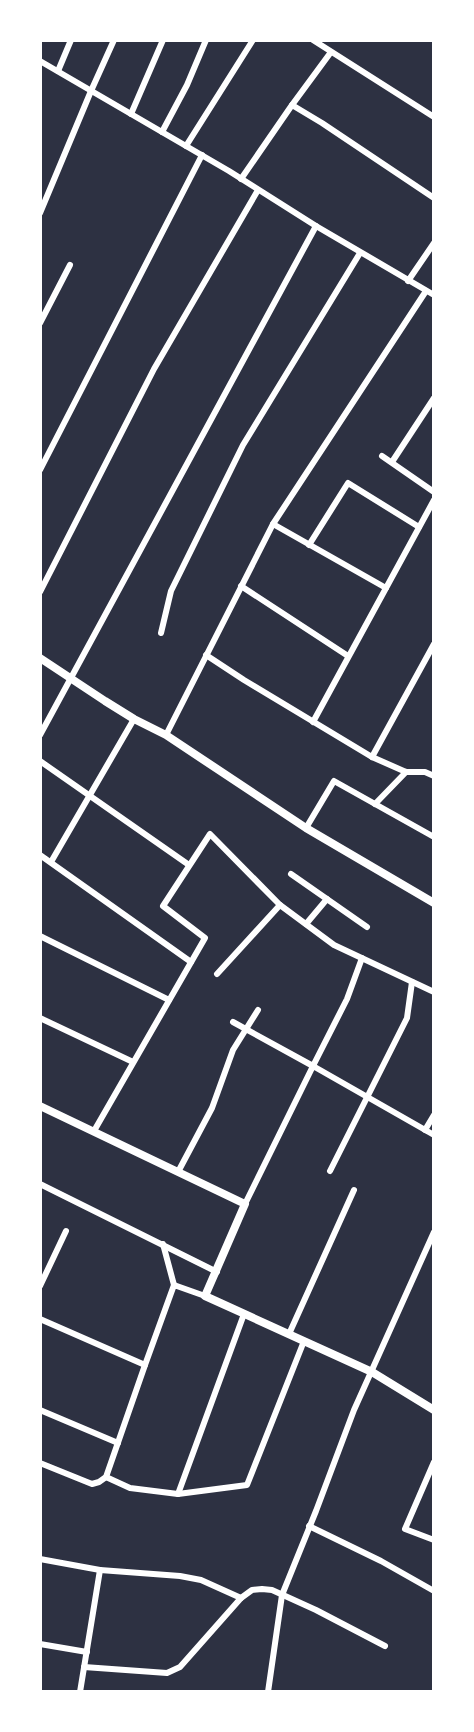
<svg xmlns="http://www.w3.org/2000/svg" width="474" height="1732" font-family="Mulish,sans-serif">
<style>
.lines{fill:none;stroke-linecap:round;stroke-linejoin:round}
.minor{stroke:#fff;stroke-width:6}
.tertiary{stroke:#fff;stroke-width:8}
</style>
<rect width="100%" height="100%" fill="#2d3142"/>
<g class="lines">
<!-- minor -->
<g class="minor">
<path d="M 313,40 L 434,117"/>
<path d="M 40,61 L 229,171 L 316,226 L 434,295"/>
<path d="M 58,71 L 71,40"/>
<path d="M 292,105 L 322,123 L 434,198"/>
<path d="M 131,114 L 163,40"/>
<path d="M 162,132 L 187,85 L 206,40"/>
<path d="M 186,146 L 253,40"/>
<path d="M 241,179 L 292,105 L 331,52"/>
<path d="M 40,213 L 91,91 L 114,40"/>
<path d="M 408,281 L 434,243"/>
<path d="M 40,323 L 70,265"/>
<path d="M 382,456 L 434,492"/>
<path d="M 392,462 L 434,398"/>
<path d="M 40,470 L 202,155"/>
<path d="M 273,524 L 386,588"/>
<path d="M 309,545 L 348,483 L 419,527"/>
<path d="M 241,586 L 348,656"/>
<path d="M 40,592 L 154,369 L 258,190"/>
<path d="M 161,633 L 171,591 L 243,445 L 360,253"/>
<path d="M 206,655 L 244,680 L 372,757 L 406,772 L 425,772 L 434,776"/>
<path d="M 313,722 L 434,500"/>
<path d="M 40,735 L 316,226"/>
<path d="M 166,735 L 273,524 L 426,291"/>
<path d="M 372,757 L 434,644"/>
<path d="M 40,761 L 189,865"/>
<path d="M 375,804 L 406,772"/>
<path d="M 306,828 L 334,781 L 434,837"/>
<path d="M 40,855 L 191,962"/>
<path d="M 51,862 L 134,719"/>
<path d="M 291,874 L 367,927"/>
<path d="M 306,924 L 327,899"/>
<path d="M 40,936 L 169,1000"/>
<path d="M 217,974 L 280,905"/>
<path d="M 40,1018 L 133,1062"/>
<path d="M 233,1022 L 313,1066 L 347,999 L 362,958"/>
<path d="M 425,1130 L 434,1115"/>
<path d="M 94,1131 L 205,938 L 163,906 L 210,834 L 280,905 L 334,945 L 434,992"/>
<path d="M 330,1171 L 407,1018 L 412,982"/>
<path d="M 178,1172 L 212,1108 L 233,1050 L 258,1010"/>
<path d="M 40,1184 L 217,1272"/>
<path d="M 245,1204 L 313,1066 L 434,1135"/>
<path d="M 163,1244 L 174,1285"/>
<path d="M 40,1286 L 66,1231"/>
<path d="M 40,1319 L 145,1365 L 174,1285 L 205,1296"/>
<path d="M 289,1334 L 354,1190"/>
<path d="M 40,1410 L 118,1443"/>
<path d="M 434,1462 L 405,1529 L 434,1540"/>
<path d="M 40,1463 L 92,1484 L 99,1482 L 106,1477 L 145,1365"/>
<path d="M 106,1477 L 130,1488 L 178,1494 L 247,1485 L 304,1341"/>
<path d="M 178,1494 L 244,1314"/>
<path d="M 309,1526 L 381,1561 L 434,1591"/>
<path d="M 40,1559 L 100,1570 L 80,1692"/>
<path d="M 100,1570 L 180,1576 L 201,1580 L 241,1598"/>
<path d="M 40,1644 L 87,1652"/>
<path d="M 84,1667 L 167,1673 L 180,1667 L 241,1598 L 252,1590 L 262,1589 L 272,1590 L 316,1610 L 385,1646"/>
<path d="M 268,1692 L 282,1595 L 316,1511 L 354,1410 L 434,1232"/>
</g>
<!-- tertiary -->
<g class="tertiary">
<path d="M 40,658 L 105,701 L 134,719 L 166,735 L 306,828 L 434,903"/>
<path d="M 40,1106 L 245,1204 L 205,1296 L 372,1372 L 434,1410"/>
</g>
</g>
<!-- border -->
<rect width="474" height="1732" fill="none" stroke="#ffffff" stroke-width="84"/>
</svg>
